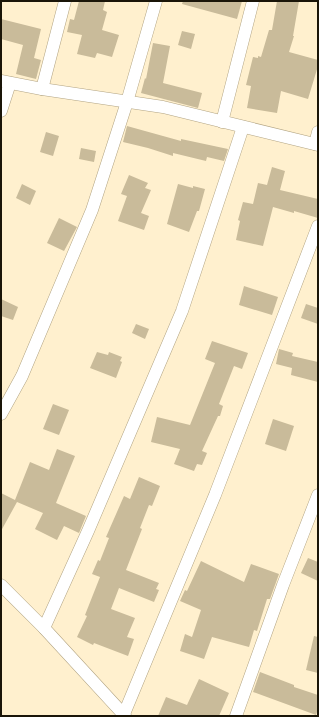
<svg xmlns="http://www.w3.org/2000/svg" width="319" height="717" font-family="'Times New Roman',serif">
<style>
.building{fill:#c9bb9a}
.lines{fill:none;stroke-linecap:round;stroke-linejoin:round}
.street-casing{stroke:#b2a483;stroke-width:13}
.street{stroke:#fff;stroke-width:12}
</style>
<rect width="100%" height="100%" fill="#fff0ce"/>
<!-- building -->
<g class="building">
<path d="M 79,1 L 105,1 L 103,10 L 107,12 L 102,30 L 119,35 L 112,57 L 97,53 L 95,58 L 77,54 L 82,35 L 67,32 L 70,19 L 74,20 Z"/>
<path d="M 183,1 L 242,1 L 237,19 L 182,4 Z"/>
<path d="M 277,1 L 299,1 L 293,36 L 294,36 L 289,52 L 318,60 L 318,66 L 308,99 L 281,91 L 277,113 L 247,108 L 251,86 L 246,85 L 253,57 L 258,58 L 258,56 L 261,57 L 269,30 L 272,30 Z"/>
<path d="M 1,19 L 41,29 L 34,58 L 41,60 L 36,79 L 16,74 L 23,45 L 1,39 Z"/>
<path d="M 182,31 L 195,34 L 191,49 L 178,45 Z"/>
<path d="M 153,43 L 170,46 L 163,83 L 202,93 L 198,108 L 141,93 L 145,78 L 146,79 Z"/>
<path d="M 127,126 L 181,141 L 181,139 L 228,149 L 224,161 L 207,157 L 206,161 L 173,153 L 173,156 L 148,148 L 123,142 Z"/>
<path d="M 46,132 L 59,136 L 53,156 L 40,152 Z"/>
<path d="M 81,148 L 96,151 L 94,162 L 79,159 Z"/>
<path d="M 272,167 L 285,171 L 280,190 L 318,199 L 318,218 L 294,211 L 294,213 L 273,207 L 263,246 L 236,240 L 240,221 L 238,220 L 243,202 L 253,204 L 258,183 L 267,185 Z"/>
<path d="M 129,175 L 148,183 L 145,188 L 151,190 L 141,213 L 149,216 L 144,230 L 118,221 L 127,196 L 121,194 Z"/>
<path d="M 22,184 L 36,191 L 30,205 L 16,198 Z"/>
<path d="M 178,184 L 193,188 L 193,186 L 205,189 L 199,211 L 197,211 L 189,232 L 167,224 Z"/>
<path d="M 59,218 L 77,227 L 64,251 L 47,243 Z"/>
<path d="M 244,286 L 278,297 L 272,315 L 239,305 Z"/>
<path d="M 1,299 L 18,307 L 13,320 L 1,316 Z"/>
<path d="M 306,304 L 318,308 L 318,324 L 301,318 Z"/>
<path d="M 136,324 L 149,329 L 145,339 L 132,333 Z"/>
<path d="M 212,341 L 248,353 L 242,369 L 234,366 L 219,404 L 223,406 L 220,416 L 218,416 L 202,451 L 207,453 L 202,465 L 197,464 L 194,471 L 174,464 L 180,449 L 151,442 L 157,417 L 190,425 L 215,363 L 205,359 Z"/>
<path d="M 279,349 L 293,353 L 292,356 L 318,362 L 318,382 L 291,375 L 292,368 L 276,364 Z"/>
<path d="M 97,352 L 108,355 L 109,352 L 122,357 L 120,361 L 122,362 L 116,378 L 90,368 Z"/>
<path d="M 53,404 L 69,410 L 59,435 L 43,429 Z"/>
<path d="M 273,419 L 294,426 L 286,451 L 265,444 Z"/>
<path d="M 57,449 L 75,456 L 56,503 L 86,516 L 79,533 L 64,526 L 57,540 L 35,529 L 43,513 L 17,502 L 1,531 L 1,493 L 15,500 L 30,462 L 49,470 Z"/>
<path d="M 139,477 L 160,486 L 152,506 L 149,505 L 140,528 L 142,529 L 126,570 L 159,583 L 156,589 L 159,590 L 154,602 L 119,588 L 111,609 L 135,618 L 127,637 L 134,639 L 128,656 L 94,643 L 93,645 L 77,637 L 87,616 L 85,615 L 100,577 L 92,574 L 98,560 L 100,561 L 109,538 L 106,537 L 124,496 L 130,499 Z"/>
<path d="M 308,558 L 318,562 L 318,581 L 301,573 Z"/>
<path d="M 201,561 L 244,582 L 251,564 L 279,574 L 270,599 L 267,599 L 257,631 L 254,630 L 249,647 L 212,637 L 204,659 L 180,651 L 185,634 L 192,637 L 201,610 L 180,601 L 185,590 L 187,591 Z"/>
<path d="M 314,636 L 318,637 L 318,673 L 306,670 Z"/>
<path d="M 260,672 L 294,685 L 294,687 L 318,695 L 318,709 L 316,715 L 253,692 Z"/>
<path d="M 199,679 L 229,693 L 219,716 L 158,716 L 166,697 L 187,705 Z"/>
</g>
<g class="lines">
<defs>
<g id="street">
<path d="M 1,81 L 42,89 L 163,107 L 318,145"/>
<path d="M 42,89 L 65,1"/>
<path d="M 1,111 L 10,83"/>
<path d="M 222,122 L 253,1"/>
<path d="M 315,144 L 318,132"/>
<path d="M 1,414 L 22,376 L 92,210 L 127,102 L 156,1"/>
<path d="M 1,585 L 44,628 L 125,716"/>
<path d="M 44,628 L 88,531 L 182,311 L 243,127"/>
<path d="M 124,714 L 215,495 L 318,226"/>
<path d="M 236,716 L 283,585 L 318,495"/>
</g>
</defs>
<!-- street casing -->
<use href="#street" class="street-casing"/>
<!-- street -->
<use href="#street" class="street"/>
</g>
<!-- border -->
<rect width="319" height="717" fill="none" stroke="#1a1508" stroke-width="4"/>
</svg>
